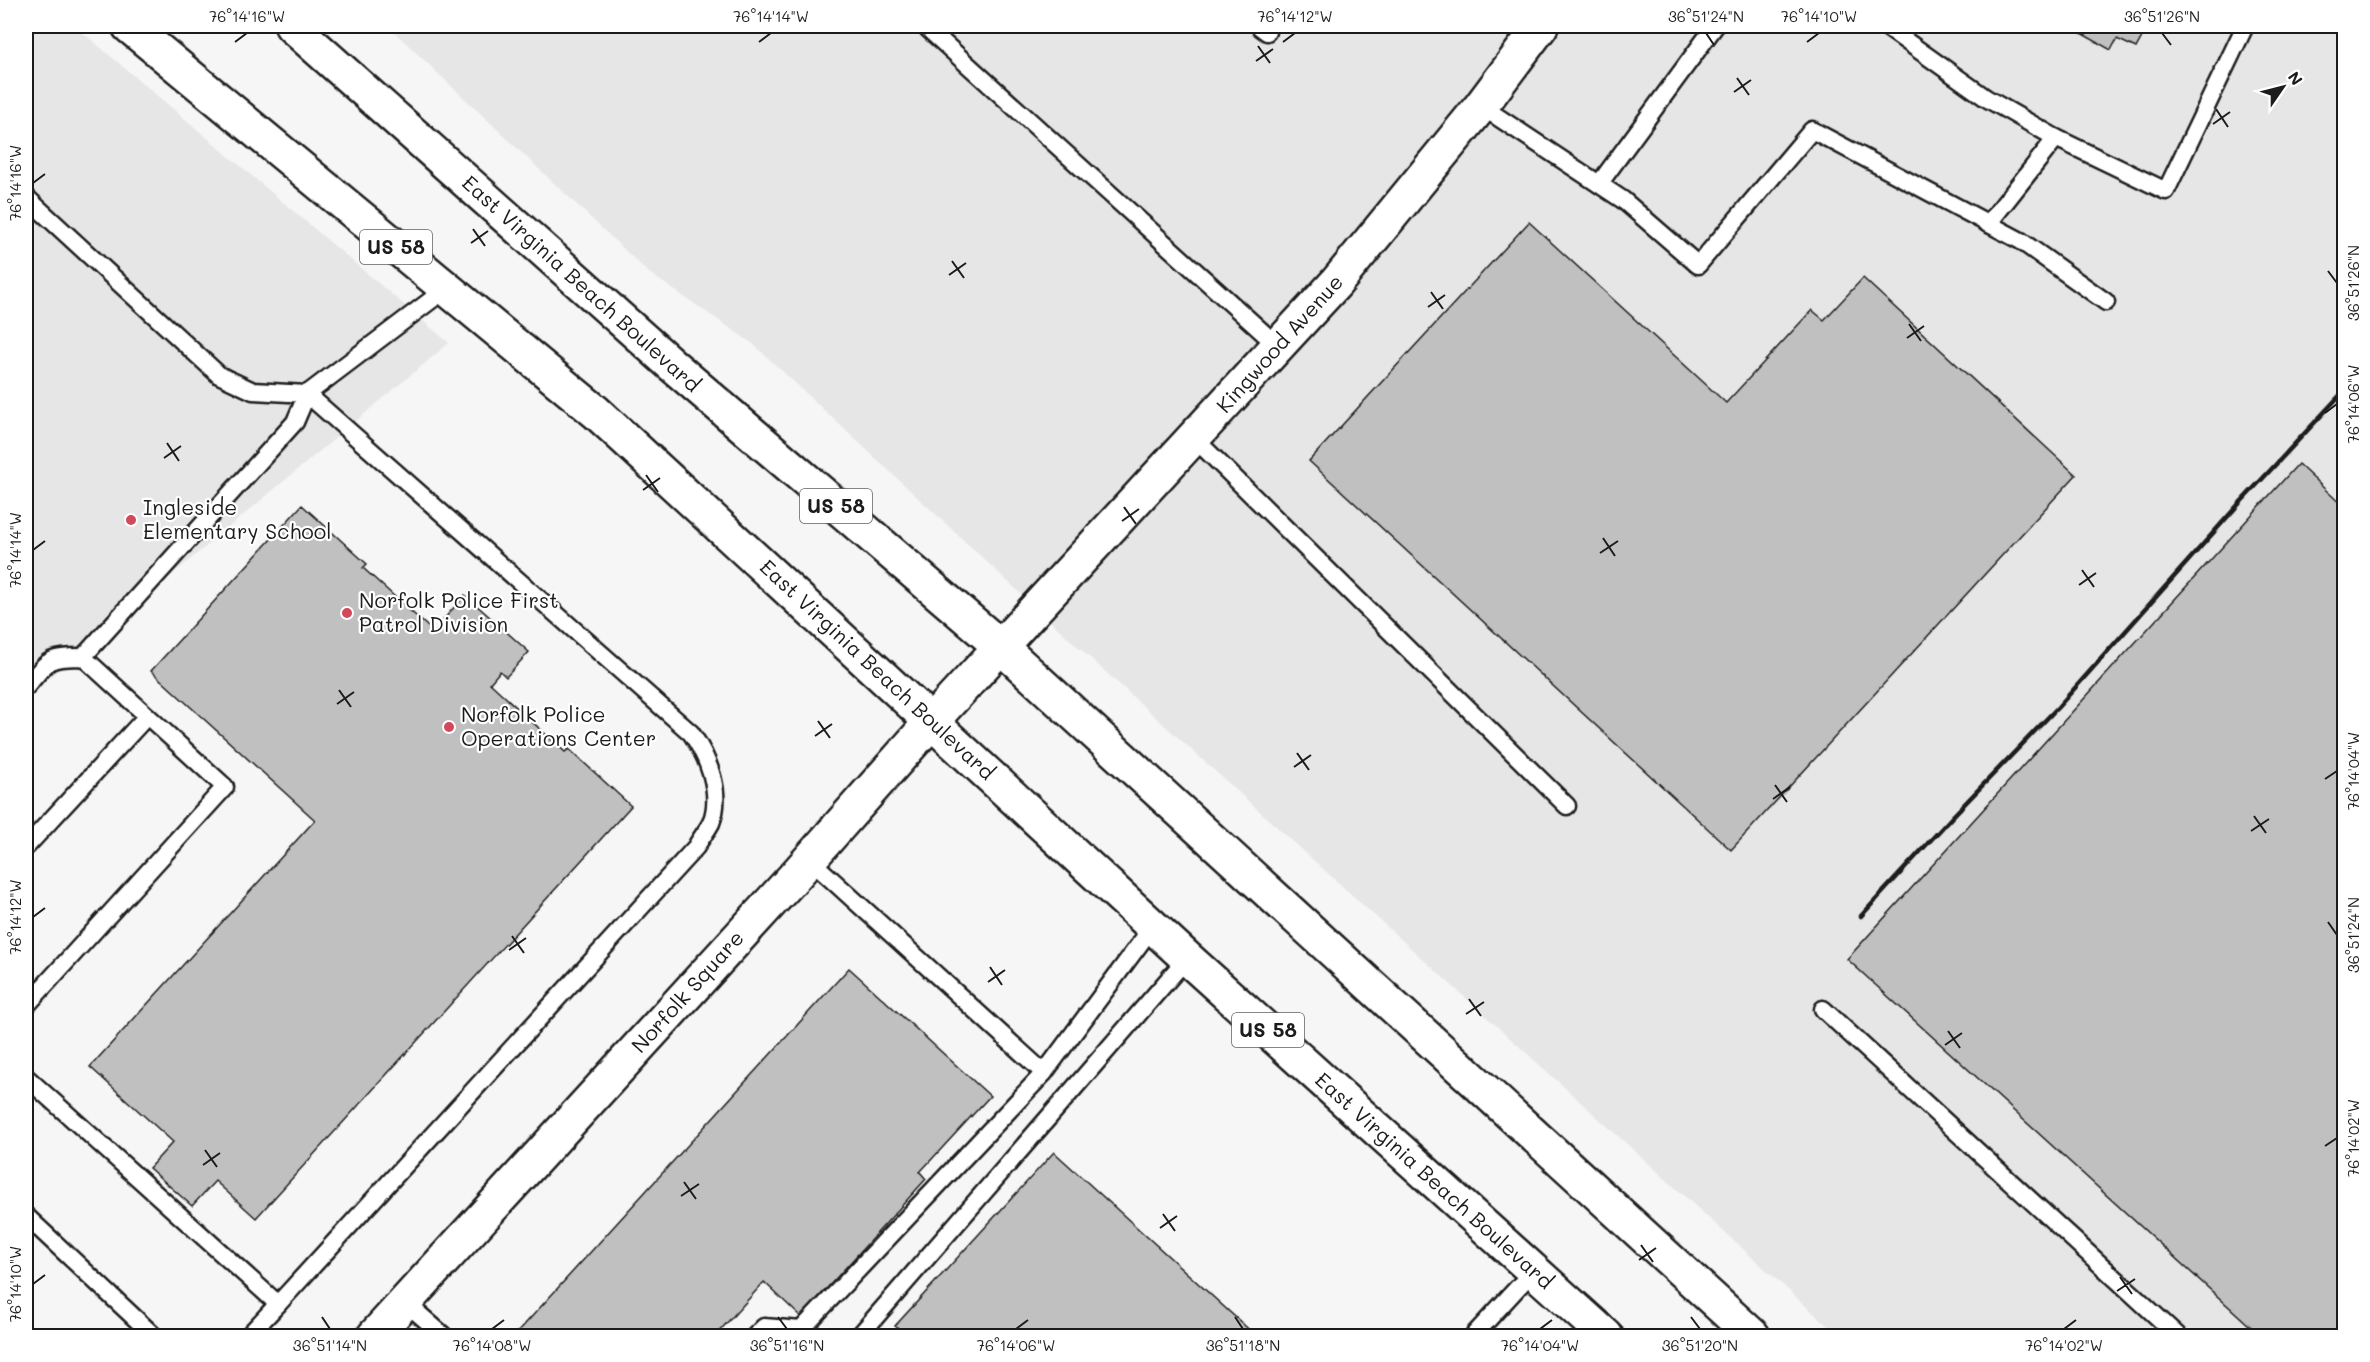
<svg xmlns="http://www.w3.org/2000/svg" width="2370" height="1362" font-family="Mali,sans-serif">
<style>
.built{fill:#e6e6e6}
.building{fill:#c0c0c0;stroke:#1c1c1c;stroke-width:1.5}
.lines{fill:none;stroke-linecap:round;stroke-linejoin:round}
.lane-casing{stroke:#1c1c1c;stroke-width:21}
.street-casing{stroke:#1c1c1c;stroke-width:38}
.primary-casing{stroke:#1c1c1c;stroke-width:38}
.lane{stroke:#fff;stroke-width:16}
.street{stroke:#fff;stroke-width:33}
.primary{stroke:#fff;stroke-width:33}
.rail{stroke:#1c1c1c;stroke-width:4.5}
.ticks{fill:none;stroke:#1c1c1c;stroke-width:2}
.poi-dot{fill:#d1495b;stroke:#fff;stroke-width:2}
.labels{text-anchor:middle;stroke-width:4.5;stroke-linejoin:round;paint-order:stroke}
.shield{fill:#fff;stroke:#606060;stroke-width:1.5}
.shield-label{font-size:20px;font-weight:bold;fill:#1c1c1c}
.street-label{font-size:21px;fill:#1c1c1c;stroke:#fff}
.poi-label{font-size:21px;fill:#1c1c1c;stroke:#fff;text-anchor:start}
.neatline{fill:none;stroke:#1c1c1c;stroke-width:2}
.ticks-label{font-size:15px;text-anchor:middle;fill:#1c1c1c}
</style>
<rect width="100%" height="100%" fill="#f6f6f6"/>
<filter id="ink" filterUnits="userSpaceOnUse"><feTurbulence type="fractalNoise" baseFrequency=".0167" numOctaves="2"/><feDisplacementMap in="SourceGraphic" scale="12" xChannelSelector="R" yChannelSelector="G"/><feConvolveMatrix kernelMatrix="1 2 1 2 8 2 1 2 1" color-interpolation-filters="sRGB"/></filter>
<g filter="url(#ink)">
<!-- built -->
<g class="built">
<path d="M 26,26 L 75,26 L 449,343 L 26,697 Z"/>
<path d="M 388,26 L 2344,26 L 2344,1336 L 1839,1336 L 1077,646 L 752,343 L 649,273 Z"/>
</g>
<!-- building -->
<g class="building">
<path d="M 2083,26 L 2148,26 L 2136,48 L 2117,39 L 2111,50 L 2079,32 Z"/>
<path d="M 1529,222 L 1726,403 L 1812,310 L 1824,320 L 1863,278 L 2076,475 L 1731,850 L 1309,461 Z"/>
<path d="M 2298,464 L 2344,507 L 2344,1336 L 2261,1336 L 1847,959 Z"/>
<path d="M 302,505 L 367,564 L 363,568 L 437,635 L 447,624 L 443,620 L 465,595 L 529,652 L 506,677 L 500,671 L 490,683 L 565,752 L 569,749 L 631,806 L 256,1218 L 215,1181 L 192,1206 L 149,1168 L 173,1142 L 90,1067 L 315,820 L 151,671 Z"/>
<path d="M 849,968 L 990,1096 L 920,1172 L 926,1179 L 801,1317 L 764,1282 L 715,1336 L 518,1336 L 516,1334 Z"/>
<path d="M 1054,1152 L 1256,1336 L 907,1336 L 895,1326 Z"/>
</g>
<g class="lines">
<defs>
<g id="lane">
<path d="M 925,26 L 1279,347"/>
<path d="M 1259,26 L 1267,32"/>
<path d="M 1885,26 L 1986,98 L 2056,138"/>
<path d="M 1481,106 L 1623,200 L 1698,265 L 1812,130 L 2021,241 L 2106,302"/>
<path d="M 1599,184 L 1715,26"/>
<path d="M 26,197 L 219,375 L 253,391 L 307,394 L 447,288"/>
<path d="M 1988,224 L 2056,138 L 2166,191 L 2245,26"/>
<path d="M 1194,438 L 1567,806"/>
<path d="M 26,687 C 49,660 46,657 83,657 L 225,787 L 26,1006"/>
<path d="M 26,847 L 147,716"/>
<path d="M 809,859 L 1044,1073 L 1153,926"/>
<path d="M 1823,1009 L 2178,1336"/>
<path d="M 26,1077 L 278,1304 L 696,847 C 700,839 707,831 711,823 C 723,793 708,757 691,733 L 307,394 L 295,422 L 83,657"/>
<path d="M 26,1216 L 154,1336"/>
<path d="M 405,1302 L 444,1336"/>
<path d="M 248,1336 L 278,1304"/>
<path d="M 755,1336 L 764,1327 L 801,1330 L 1044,1073"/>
<path d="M 859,1336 L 1187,958"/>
<path d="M 1473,1336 L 1534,1270"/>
</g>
<path id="street" d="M 374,1336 L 793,878 L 932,721 L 1336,283 L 1481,106 L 1541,26"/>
<g id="primary">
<path d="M 129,26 L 596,412 L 1187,958 L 1606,1336"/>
<path d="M 292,26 L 672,365 L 1001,647 L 1753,1336"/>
</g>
</defs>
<!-- lane casing -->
<use href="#lane" class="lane-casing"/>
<!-- street casing -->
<use href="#street" class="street-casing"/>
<!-- primary casing -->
<use href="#primary" class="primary-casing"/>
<!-- lane -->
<use href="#lane" class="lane"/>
<!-- street -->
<use href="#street" class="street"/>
<!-- primary -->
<use href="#primary" class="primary"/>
<!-- rail -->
<path class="rail" d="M 1861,916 L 1952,817 L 2058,707 L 2238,505 L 2344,391"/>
</g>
</g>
<!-- ticks -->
<path class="ticks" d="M 1706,33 L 1714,45M 2162,33 L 2171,45M 235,42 L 247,33M 759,42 L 771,33M 1283,42 L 1295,33M 1807,42 L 1819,33M 1258,46 L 1270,63M 1256,61 L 1273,49M 1737,78 L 1749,95M 1734,92 L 1751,80M 2216,109 L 2228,127M 2213,124 L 2230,112M 33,183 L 45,174M 473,229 L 485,246M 471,243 L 488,231M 952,261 L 964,278M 2328,271 L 2337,283M 949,275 L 966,263M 1431,292 L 1443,309M 1428,307 L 1445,295M 1909,324 L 1921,341M 1907,338 L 1924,326M 2325,413 L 2337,404M 167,443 L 179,461M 164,458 L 181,446M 646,475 L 658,492M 643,490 L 660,478M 1124,507 L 1136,524M 1122,521 L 1139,509M 1603,538 L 1615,556M 33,550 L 45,541M 1600,553 L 1618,541M 2082,570 L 2094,587M 2079,585 L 2096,573M 339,690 L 351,707M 337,704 L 354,692M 818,721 L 830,738M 815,736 L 832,724M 1297,753 L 1309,770M 1294,767 L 1311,755M 2325,779 L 2337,771M 1775,785 L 1787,802M 1773,799 L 1790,787M 2254,816 L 2266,833M 2251,831 L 2269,819M 33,917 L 45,908M 2328,922 L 2337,935M 512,936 L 524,953M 509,950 L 526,938M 990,967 L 1002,985M 988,982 L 1005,970M 1469,999 L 1481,1016M 1466,1014 L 1484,1002M 1948,1031 L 1960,1048M 1945,1045 L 1962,1033M 2325,1146 L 2337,1138M 205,1150 L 217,1167M 203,1165 L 220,1153M 684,1182 L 696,1199M 681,1196 L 699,1184M 1163,1214 L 1175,1231M 1160,1228 L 1177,1216M 1641,1245 L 1653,1262M 1639,1260 L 1656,1248M 2120,1277 L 2132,1294M 33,1284 L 45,1275M 2117,1291 L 2135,1279M 322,1317 L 330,1329M 778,1317 L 787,1329M 1235,1317 L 1243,1329M 1691,1317 L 1700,1329M 492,1329 L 504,1320M 1016,1329 L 1028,1320M 1540,1329 L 1552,1320M 2064,1329 L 2076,1320"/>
<!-- markers -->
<g class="poi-dot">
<circle cx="131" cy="520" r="6"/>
<circle cx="347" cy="613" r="6"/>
<circle cx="449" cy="727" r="6"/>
</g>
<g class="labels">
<!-- shield labels -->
<g class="shield">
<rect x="360" y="230" width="72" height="34" rx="4.5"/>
<rect x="800" y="489" width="72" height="34" rx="4.5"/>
<rect x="1232" y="1013" width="72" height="34" rx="4.5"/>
</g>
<g class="shield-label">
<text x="396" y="254">US 58</text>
<text x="836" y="513">US 58</text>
<text x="1268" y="1037">US 58</text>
</g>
<!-- street labels -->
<g class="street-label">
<text transform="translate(581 284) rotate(42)" y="7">East Virginia Beach Boulevard</text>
<text transform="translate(1280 344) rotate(-48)" y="7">Kingwood Avenue</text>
<text transform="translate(877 670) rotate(43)" y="7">East Virginia Beach Boulevard</text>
<text transform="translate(688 992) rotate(-48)" y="7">Norfolk Square</text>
<text transform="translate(1434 1181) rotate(42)" y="7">East Virginia Beach Boulevard</text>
</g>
<!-- poi labels -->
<g class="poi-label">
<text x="143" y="515">Ingleside<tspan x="143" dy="24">Elementary School</tspan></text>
<text x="359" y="608">Norfolk Police First<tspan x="359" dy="24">Patrol Division</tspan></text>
<text x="461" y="722">Norfolk Police<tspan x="461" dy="24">Operations Center</tspan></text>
</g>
</g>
<!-- margin -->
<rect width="2370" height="1362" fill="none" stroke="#fff" stroke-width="66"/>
<!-- north arrow -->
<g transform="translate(2283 87) rotate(55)" stroke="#ffffff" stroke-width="4.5" paint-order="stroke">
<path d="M0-4.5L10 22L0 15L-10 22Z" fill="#1c1c1c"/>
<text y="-9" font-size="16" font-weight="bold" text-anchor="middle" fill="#1c1c1c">N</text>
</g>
<rect x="33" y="33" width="2304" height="1296" class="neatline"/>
<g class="ticks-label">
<text x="247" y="22">76°14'16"W</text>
<text x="771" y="22">76°14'14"W</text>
<text x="1295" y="22">76°14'12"W</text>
<text x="1706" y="22">36°51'24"N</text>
<text x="1819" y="22">76°14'10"W</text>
<text x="2162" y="22">36°51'26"N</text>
<text transform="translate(16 183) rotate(-90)" y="5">76°14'16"W</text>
<text transform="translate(2354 283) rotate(-90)" y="5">36°51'26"N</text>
<text transform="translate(2354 404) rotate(-90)" y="5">76°14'06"W</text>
<text transform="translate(16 550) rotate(-90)" y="5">76°14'14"W</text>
<text transform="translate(2354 771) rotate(-90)" y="5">76°14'04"W</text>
<text transform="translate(16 917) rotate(-90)" y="5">76°14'12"W</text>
<text transform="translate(2354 935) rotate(-90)" y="5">36°51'24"N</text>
<text transform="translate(2354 1138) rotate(-90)" y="5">76°14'02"W</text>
<text transform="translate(16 1284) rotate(-90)" y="5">76°14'10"W</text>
<text x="330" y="1351">36°51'14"N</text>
<text x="492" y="1351">76°14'08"W</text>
<text x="787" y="1351">36°51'16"N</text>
<text x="1016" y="1351">76°14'06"W</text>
<text x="1243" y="1351">36°51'18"N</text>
<text x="1540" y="1351">76°14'04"W</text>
<text x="1700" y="1351">36°51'20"N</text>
<text x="2064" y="1351">76°14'02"W</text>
</g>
</svg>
